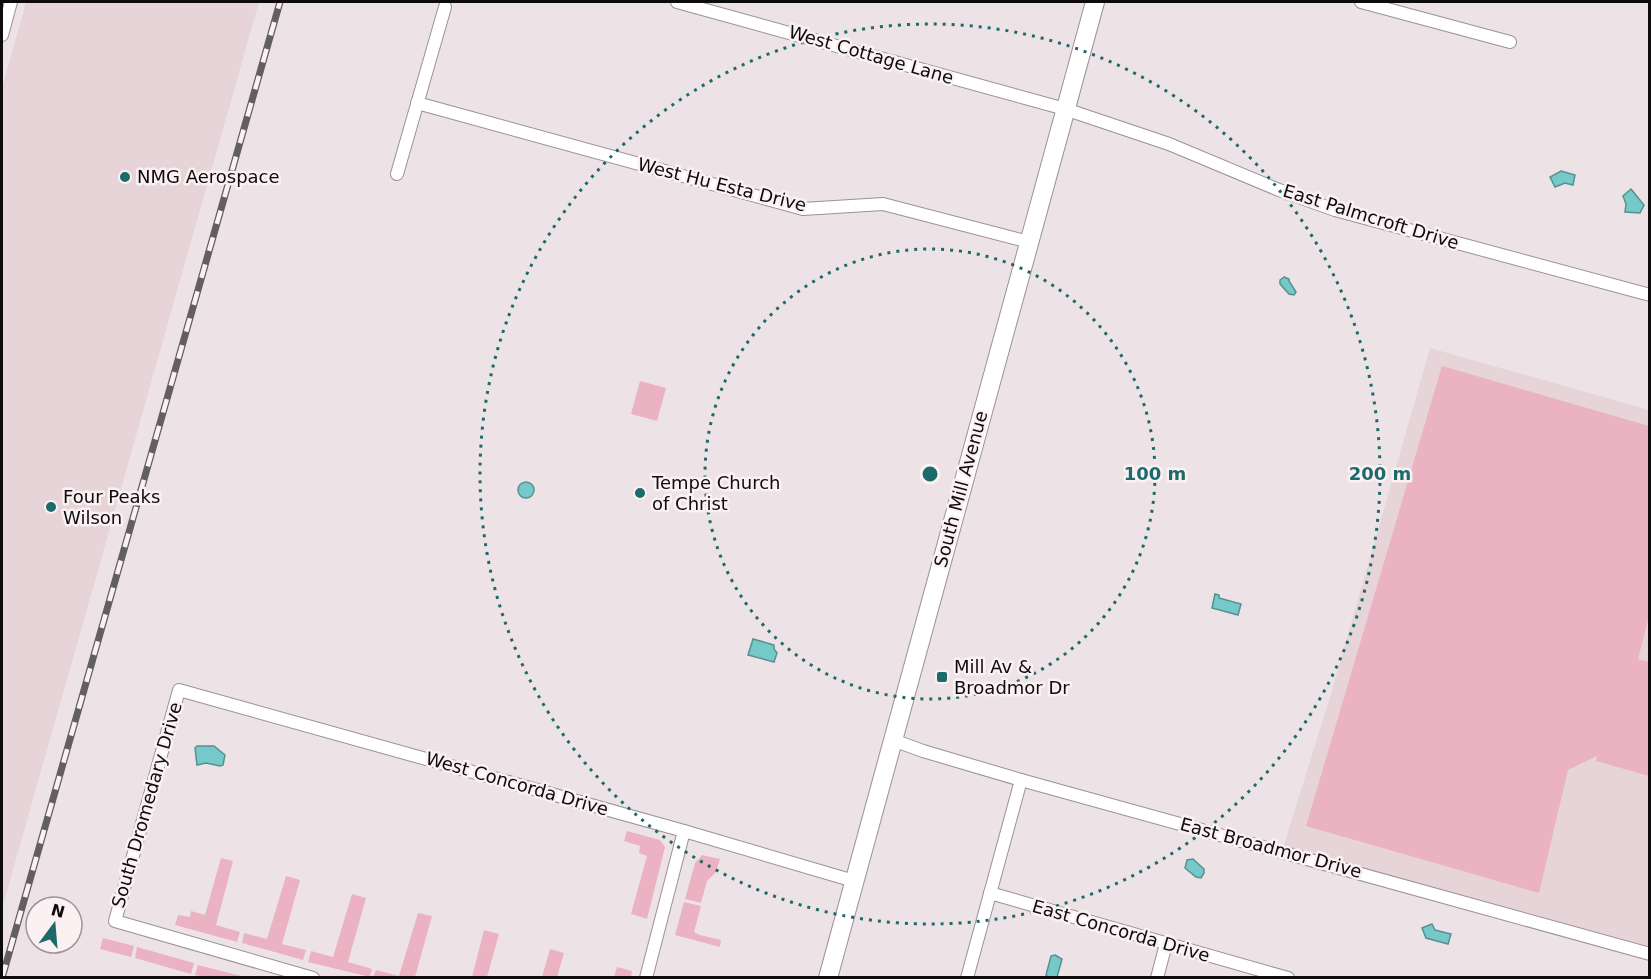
<svg xmlns="http://www.w3.org/2000/svg" width="1651" height="979" font-family="'DejaVu Sans',sans-serif">
<style>
.built{fill:#e6d4d8}
.green{fill:#ebb2c3}
.water{fill:#75c9c8;stroke:#569090;stroke-width:1.5}
.lines{fill:none;stroke-linecap:round;stroke-linejoin:round}
.minor-casing{stroke:#9a9194;stroke-width:14}
.secondary-casing{stroke:#9a9194;stroke-width:20}
.minor{stroke:#fff;stroke-width:12}
.secondary{stroke:#fff;stroke-width:18}
.rail-casing{stroke:#635e5f;stroke-width:7}
.rail{stroke:#fbf1f3;stroke-width:4.5;stroke-dasharray:14;stroke-linecap:butt}
.ring{fill:none;stroke:#1d6a6a;stroke-width:3;stroke-dasharray:3 6}
.poi-dot{fill:#1d6a6a;stroke:#fbf1f3;stroke-width:2}
.labels{text-anchor:middle;stroke-width:5;stroke-linejoin:round;paint-order:stroke}
.street-label{font-size:18px;fill:#0e0b0c;stroke:#fbf1f3}
.poi-label{font-size:18px;fill:#0e0b0c;stroke:#fbf1f3;text-anchor:start}
.centre{fill:#1d6a6a;stroke:#fbf1f3;stroke-width:3}
.ring-label{font-size:18px;text-anchor:middle;font-weight:bold;fill:#1d6a6a;stroke:#fbf1f3;stroke-width:5;stroke-linejoin:round;paint-order:stroke}
</style>
<rect width="100%" height="100%" fill="#ede3e6"/>
<!-- built -->
<g class="built">
<path d="M 26,2 L 259,2 L 2,909 L 2,88 Z"/>
<path d="M 1430,348 L 1649,410 L 1649,954 L 1282,851 L 1330,697 Z"/>
</g>
<!-- green -->
<g class="green">
<path d="M 1442,366 L 1649,426 L 1649,616 L 1638,659 L 1649,662 L 1649,776 L 1596,761 L 1597,756 L 1568,770 L 1539,893 L 1306,826 Z"/>
<path d="M 640,381 L 666,388 L 657,421 L 631,414 Z"/>
<path d="M 627,831 L 660,840 L 665,847 L 647,919 L 631,914 L 647,856 L 639,853 L 640,846 L 624,841 Z"/>
<path d="M 702,855 L 720,859 L 716,872 L 707,881 L 701,903 L 685,899 L 695,863 Z"/>
<path d="M 221,858 L 233,861 L 216,925 L 240,932 L 237,942 L 175,925 L 178,915 L 190,917 L 191,911 L 205,915 Z"/>
<path d="M 286,876 L 300,880 L 282,944 L 306,950 L 303,960 L 242,943 L 244,933 L 267,939 Z"/>
<path d="M 352,894 L 366,898 L 348,962 L 372,969 L 370,977 L 308,962 L 311,951 L 333,957 Z"/>
<path d="M 684,902 L 701,906 L 694,932 L 700,935 L 721,940 L 720,947 L 675,935 Z"/>
<path d="M 418,913 L 432,916 L 415,977 L 373,977 L 376,970 L 399,976 Z"/>
<path d="M 484,930 L 499,934 L 487,977 L 472,977 Z"/>
<path d="M 103,938 L 134,946 L 131,957 L 100,949 Z"/>
<path d="M 137,947 L 194,963 L 191,974 L 135,958 Z"/>
<path d="M 550,949 L 564,953 L 557,977 L 542,977 Z"/>
<path d="M 198,965 L 245,977 L 203,977 L 195,975 Z"/>
<path d="M 617,967 L 632,971 L 631,977 L 614,977 Z"/>
</g>
<!-- water -->
<g class="water">
<path d="M 1561,171 L 1575,175 L 1573,185 L 1565,183 L 1555,187 L 1550,177 Z"/>
<path d="M 1631,189 L 1644,205 L 1640,213 L 1625,212 L 1626,204 L 1623,196 Z"/>
<path d="M 1284,277 L 1289,279 L 1289,281 L 1296,292 L 1294,295 L 1289,294 L 1280,284 L 1280,280 Z"/>
<circle cx="526" cy="490" r="8"/>
<path d="M 1215,594 L 1219,595 L 1219,598 L 1241,604 L 1238,615 L 1212,608 Z"/>
<path d="M 753,639 L 774,645 L 774,649 L 777,653 L 774,662 L 748,655 Z"/>
<path d="M 197,746 L 214,746 L 225,755 L 223,765 L 220,766 L 206,763 L 197,765 L 195,748 Z"/>
<path d="M 1193,859 L 1204,869 L 1204,873 L 1201,878 L 1196,877 L 1185,868 L 1187,860 Z"/>
<path d="M 1432,924 L 1435,930 L 1451,934 L 1448,944 L 1426,938 L 1422,928 Z"/>
<path d="M 1055,955 L 1062,959 L 1057,977 L 1048,977 L 1046,975 L 1051,956 Z"/>
</g>
<g class="lines">
<defs>
<g id="minor">
<path d="M 677,2 L 1065,109 L 1169,144 L 1279,190 L 1335,210 L 1650,295"/>
<path d="M 1361,2 L 1510,42"/>
<path d="M 2,35 L 11,2"/>
<path d="M 417,103 L 803,209 L 883,204 L 1029,242"/>
<path d="M 397,174 L 445,7"/>
<path d="M 893,740 L 923,751 L 1021,780 L 1650,954"/>
<path d="M 990,893 L 1288,978"/>
<path d="M 313,978 L 115,921 L 179,690 L 684,831 L 854,881"/>
<path d="M 646,978 L 684,831"/>
<path d="M 967,978 L 1021,780"/>
<path d="M 1157,978 L 1166,944"/>
</g>
<path id="secondary" d="M 828,978 L 1095,2"/>
</defs>
<!-- minor casing -->
<use href="#minor" class="minor-casing"/>
<!-- secondary casing -->
<use href="#secondary" class="secondary-casing"/>
<!-- minor -->
<use href="#minor" class="minor"/>
<!-- secondary -->
<use href="#secondary" class="secondary"/>
<defs>
<path id="rail" d="M 2,978 L 280,2"/>
</defs>
<!-- rail casing -->
<use href="#rail" class="rail-casing"/>
<!-- rail -->
<use href="#rail" class="rail"/>
</g>
<!-- distance rings -->
<g class="ring">
<circle cx="930" cy="474" r="225"/>
<circle cx="930" cy="474" r="450"/>
</g>
<!-- markers -->
<g class="poi-dot">
<circle cx="125" cy="177" r="6"/>
<circle cx="640" cy="493" r="6"/>
<circle cx="51" cy="507" r="6"/>
<rect x="936" y="671" width="12" height="12" rx="3"/>
</g>
<g class="labels">
<!-- street labels -->
<g class="street-label">
<text transform="translate(871 55) rotate(16)" y="6">West Cottage Lane</text>
<text transform="translate(722 185) rotate(14)" y="6">West Hu Esta Drive</text>
<text transform="translate(1371 217) rotate(17)" y="6">East Palmcroft Drive</text>
<text transform="translate(961 489) rotate(-75)" y="6">South Mill Avenue</text>
<text transform="translate(517 784) rotate(16)" y="6">West Concorda Drive</text>
<text transform="translate(147 805) rotate(-74)" y="6">South Dromedary Drive</text>
<text transform="translate(1271 848) rotate(15)" y="6">East Broadmor Drive</text>
<text transform="translate(1121 931) rotate(16)" y="6">East Concorda Drive</text>
</g>
<!-- poi labels -->
<g class="poi-label">
<text x="137" y="183">NMG Aerospace</text>
<text x="652" y="489">Tempe Church<tspan x="652" dy="21">of Christ</tspan></text>
<text x="63" y="503">Four Peaks<tspan x="63" dy="21">Wilson</tspan></text>
<text x="954" y="673">Mill Av &amp;<tspan x="954" dy="21">Broadmor Dr</tspan></text>
</g>
</g>
<circle cx="930" cy="474" r="9" class="centre"/>
<g class="ring-label">
<text x="1155" y="480">100 m</text>
<text x="1380" y="480">200 m</text>
</g>
<!-- border -->
<rect width="1651" height="979" fill="none" stroke="#0e0b0c" stroke-width="6"/>
<!-- north arrow -->
<g transform="translate(54 925) rotate(16)"><circle r="28" fill="#fbf1f3" stroke="#9c9597" stroke-width="1.5"/>
<path d="M0-4.5L10 22L0 15L-10 22Z" fill="#1d6a6a"/>
<text y="-9" font-size="16" font-weight="bold" text-anchor="middle" fill="#0e0b0c">N</text>
</g>
</svg>
